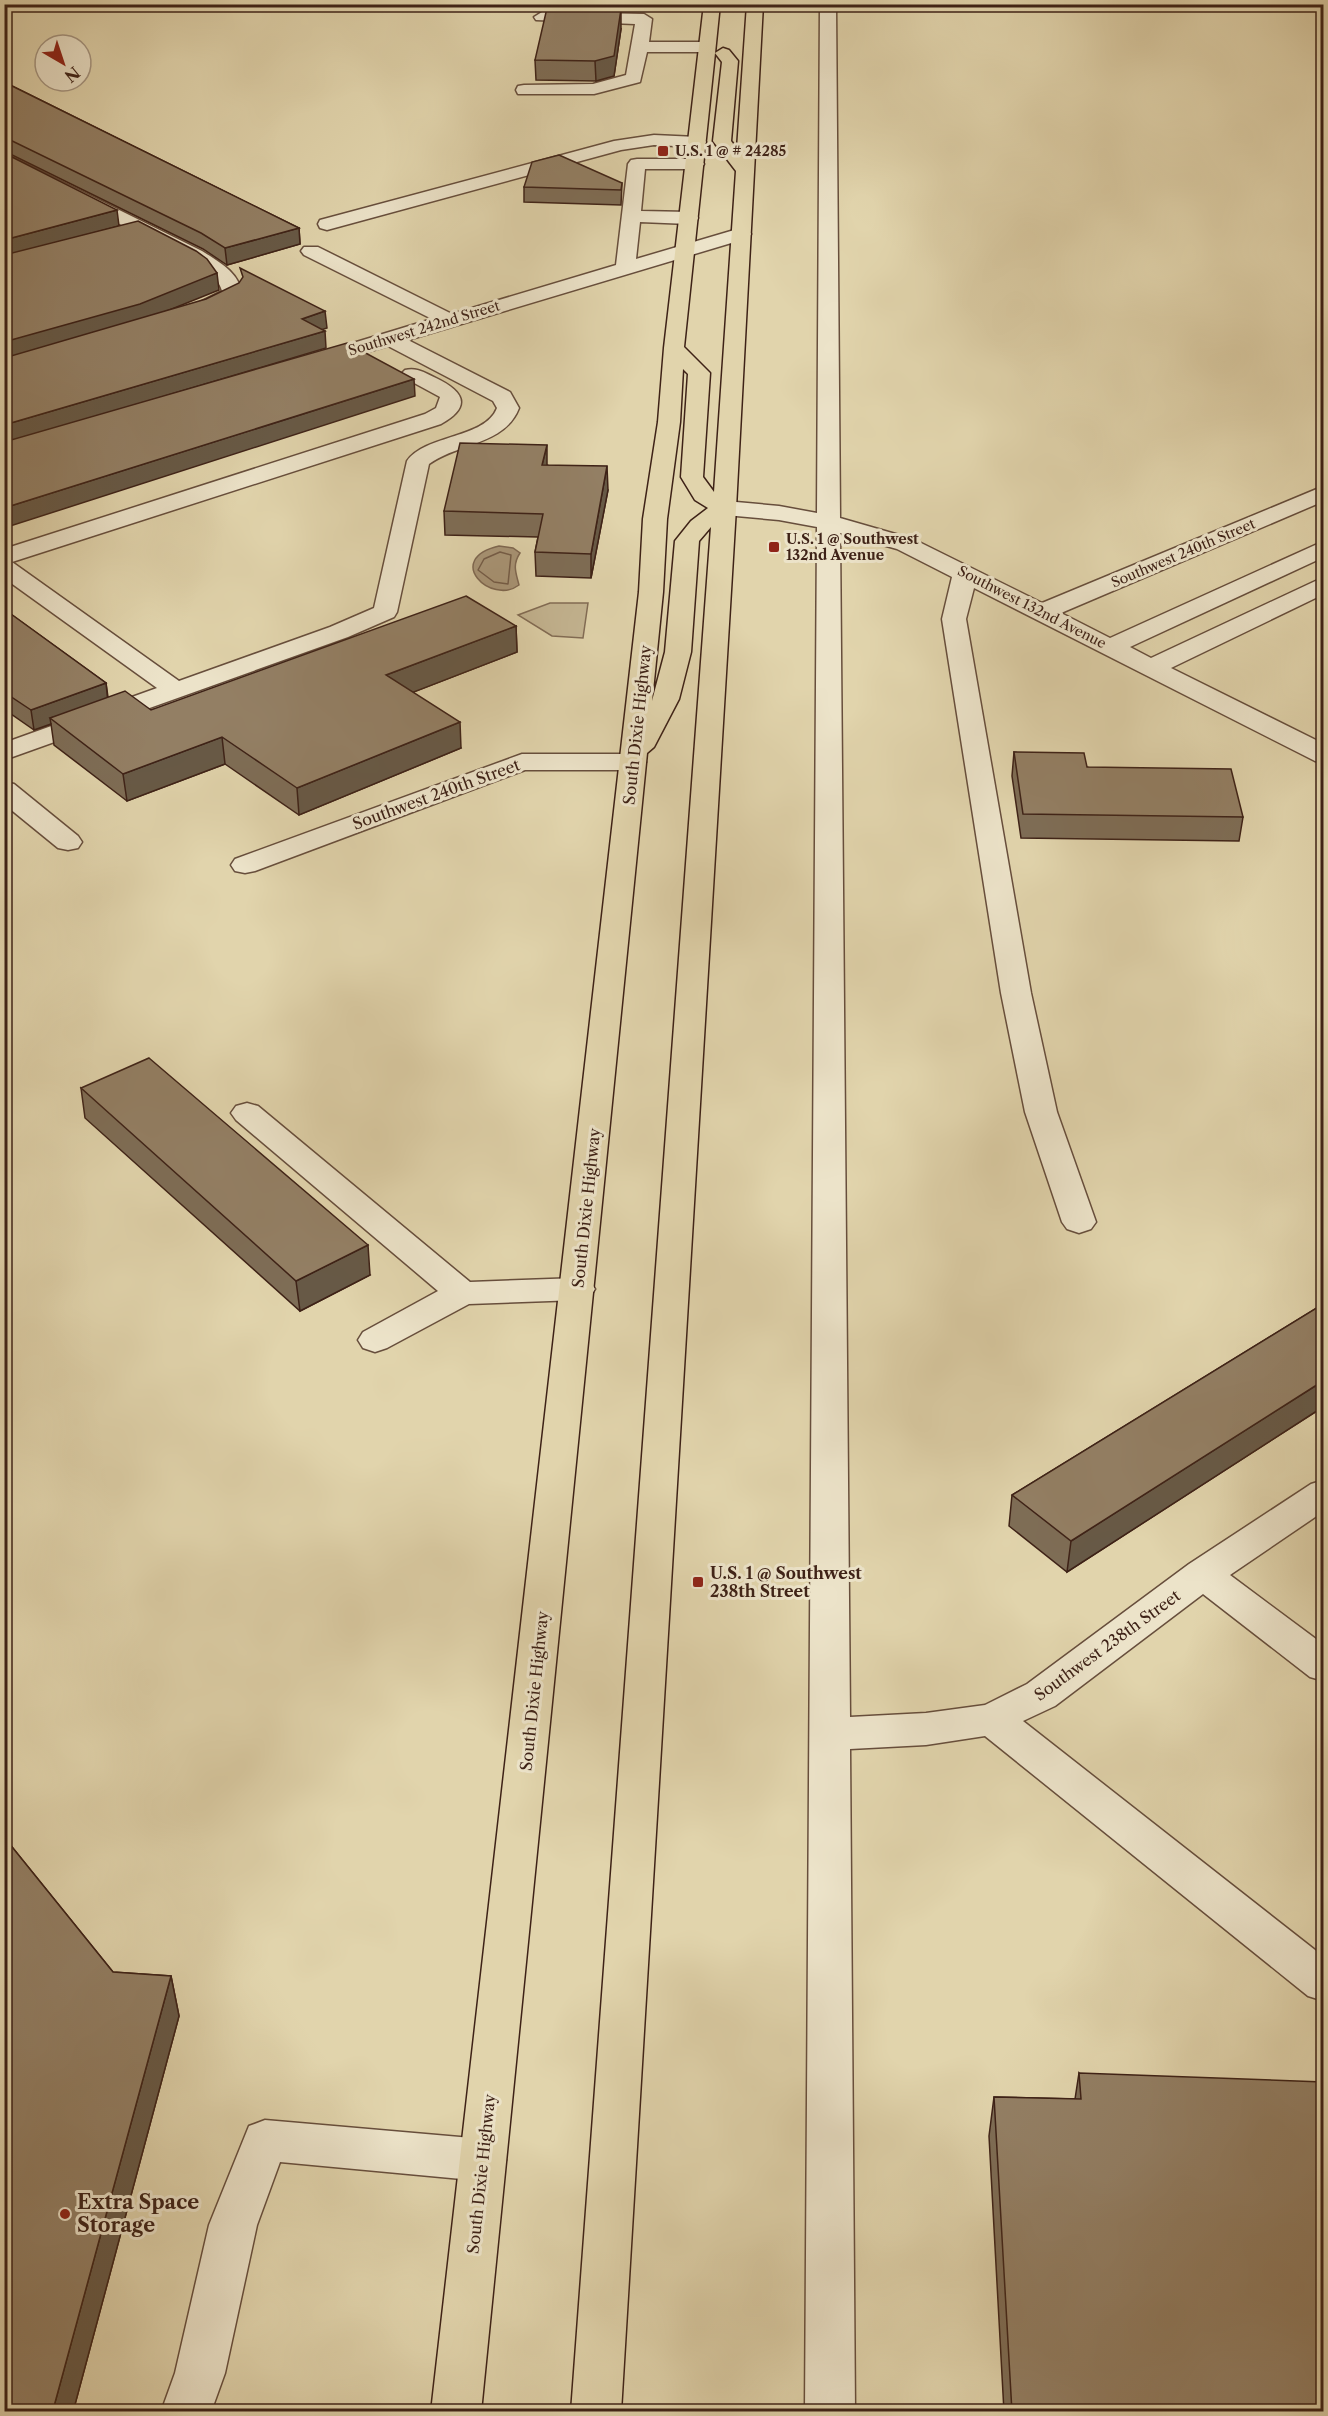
<svg xmlns="http://www.w3.org/2000/svg" width="1328" height="2416" font-family="'Libre Caslon Text',serif">
<style>
.green{fill:#c5b693;stroke:#826c55;stroke-width:1.5}
.water{fill:#aa9779;stroke:#7f6852;stroke-width:1.5}
.lines{fill:none;stroke-linecap:round;stroke-linejoin:round}
.shore{stroke:#745c48;stroke-width:1.5}
.minor-casing{stroke:#674e3c;stroke-width:3}
.highway-casing{stroke:#3e2217;stroke-width:3}
.minor{fill:#ece3c9;fill-rule:evenodd}
.highway{fill:#e1d4ac;fill-rule:evenodd}
.wall{fill:#7e6d56;stroke:#3e2217;stroke-width:1.5}
.shaded-wall{fill:#675946;stroke:#3e2217;stroke-width:1.5}
.building{fill:#937f64;stroke:#3e2217;stroke-width:1.5}
.poi-dot{fill:#8f2418;stroke:#ece3c9;stroke-width:2}
.labels{text-anchor:middle;stroke-width:6;stroke-linejoin:round;paint-order:stroke}
.far-poi-label{font-size:14px;font-weight:bold;fill:#3e2217;stroke:#ece3c9;text-anchor:start}
.far-street-label{font-size:14px;fill:#3e2217;stroke:#ece3c9}
.street-label{font-size:16px;fill:#3e2217;stroke:#ece3c9}
.poi-label{font-size:16px;font-weight:bold;fill:#3e2217;stroke:#ece3c9;text-anchor:start}
.near-poi-label{font-size:20px;font-weight:bold;fill:#3e2217;stroke:#ece3c9;text-anchor:start}
</style>
<rect width="100%" height="100%" fill="#e1d4ac"/>
<filter id="stains"><feTurbulence type="fractalNoise" baseFrequency=".00333" numOctaves="4"/><feColorMatrix values="0 0 0 0 .2 0 0 0 0 .09 0 0 0 0 .02 0 0 0 .5 -.17"/></filter>
<radialGradient id="worn" r=".72"><stop offset=".6" stop-color="#630" stop-opacity="0"/><stop offset="1" stop-color="#630" stop-opacity=".3"/></radialGradient>
<!-- green -->
<path class="green" d="M 550,603 L 588,603 L 583,638 L 552,636 L 518,615 Z"/>
<!-- water -->
<path class="water" d="M 499,546 L 513,548 L 520,553 C 512,565 516,573 519,585 C 491,606 443,559 499,546 Z"/>
<g class="lines">
<!-- shore -->
<path class="shore" d="M 500,552 L 511,555 L 508,584 L 494,582 L 478,570 L 484,559 Z"/>
<defs>
<g id="minor">
<path d="M 820,4 L 836,4 L 840,518 L 913,539 L 1042,603 L 1324,486 L 1324,501 L 1061,613 L 1110,638 L 1324,541 L 1324,557 L 1130,647 L 1151,658 L 1324,577 L 1324,594 L 1171,668 L 1324,744 L 1324,763 L 1315,761 L 974,588 L 966,619 L 1031,993 L 1057,1112 L 1096,1222 L 1091,1229 L 1079,1233 L 1067,1229 L 1062,1222 L 1025,1112 L 1001,993 L 942,619 L 952,577 L 897,549 L 840,533 L 850,1717 L 926,1713 L 985,1705 L 1027,1684 L 1189,1564 L 1311,1484 L 1324,1480 L 1324,1511 L 1230,1575 L 1324,1645 L 1324,1681 L 1310,1677 L 1203,1594 L 1055,1706 L 1023,1721 L 1324,1957 L 1324,2001 L 1308,1996 L 985,1736 L 926,1745 L 850,1749 L 855,2412 L 805,2412 L 817,527 L 779,520 L 725,515 L 717,513 L 714,508 L 717,503 L 725,501 L 779,506 L 817,513 Z"/>
<path d="M 542,12 L 644,14 L 652,19 L 649,42 L 707,42 L 715,47 L 707,52 L 647,52 L 640,82 L 594,94 L 518,94 L 516,90 L 518,86 L 524,85 L 593,84 L 626,75 L 635,24 L 536,20 L 534,17 Z"/>
<path d="M 654,135 L 697,137 L 703,138 L 706,142 L 703,146 L 697,147 L 654,145 L 621,150 L 327,230 L 320,228 L 318,224 L 320,220 L 614,141 Z"/>
<path d="M 4,153 L 202,251 C 219,262 239,272 242,294 L 239,298 L 206,314 L 192,314 L 189,310 L 192,306 L 222,291 C 218,275 201,268 188,259 L 4,165 Z"/>
<path d="M 637,159 L 695,159 L 701,160 L 704,164 L 701,168 L 695,169 L 645,169 L 641,211 L 689,212 L 696,214 L 698,218 L 696,222 L 689,224 L 640,222 L 636,259 L 741,228 L 748,230 L 751,234 L 748,238 L 408,340 L 510,392 L 519,408 C 505,445 457,443 429,464 L 397,612 L 394,617 L 348,637 L 4,760 L 4,743 L 157,688 L 4,578 L 4,549 L 425,414 L 436,408 L 440,397 L 405,378 L 401,374 L 405,370 C 417,367 425,373 436,378 C 463,391 473,406 441,424 L 12,562 L 179,681 L 330,627 L 374,608 L 407,461 C 426,434 485,439 497,408 L 493,401 L 388,346 L 314,367 L 307,365 L 304,361 L 307,357 L 432,319 L 304,255 L 301,251 L 304,247 L 318,247 L 452,314 L 616,265 L 628,164 L 631,160 Z"/>
<path d="M 522,754 L 633,754 L 642,756 L 646,762 L 642,768 L 633,770 L 525,770 L 255,871 L 245,873 L 235,871 L 231,865 L 235,859 Z"/>
<path d="M 4,782 L 14,784 L 78,836 L 82,842 L 78,848 L 68,850 L 58,848 L 4,804 Z"/>
<path d="M 247,1103 L 258,1106 L 470,1282 L 578,1278 L 590,1281 L 595,1289 L 590,1297 L 578,1300 L 469,1304 L 387,1348 L 375,1352 L 363,1348 L 358,1340 L 363,1332 L 438,1291 L 236,1120 L 231,1113 L 236,1106 Z"/>
<path d="M 265,2120 L 483,2139 L 499,2145 L 506,2160 L 499,2175 L 483,2181 L 280,2162 L 257,2225 L 225,2373 L 211,2412 L 161,2412 L 175,2373 L 209,2225 L 249,2126 Z"/>
</g>
<path id="highway" d="M 704,4 L 720,4 L 715,53 L 723,48 L 729,50 L 738,61 L 731,141 L 737,149 L 747,4 L 763,4 L 736,508 L 621,2412 L 571,2412 L 711,527 L 699,541 L 691,652 L 679,699 L 654,747 L 647,753 L 481,2412 L 431,2412 L 639,592 L 643,519 L 658,422 L 664,348 ZM 715,53 L 722,62 L 713,141 L 736,171 L 714,492 L 703,477 L 710,373 L 684,347 ZM 683,369 L 688,374 L 681,477 L 695,500 L 708,508 L 691,521 L 675,541 L 665,652 L 652,701 L 663,592 L 667,519 L 680,422 Z"/>
</defs>
<!-- minor casing -->
<use href="#minor" class="minor-casing"/>
<!-- highway casing -->
<use href="#highway" class="highway-casing"/>
<!-- minor -->
<use href="#minor" class="minor"/>
<!-- highway -->
<use href="#highway" class="highway"/>
</g>
<!-- wall -->
<g class="wall">
<path d="M 621,29 L 614,76 L 596,81 L 536,80 L 535,60 Z"/>
<path d="M 4,82 L 299,228 L 300,244 L 227,265 L 203,249 L 4,151 Z"/>
<path d="M 622,183 L 621,205 L 524,202 L 524,187 Z"/>
<path d="M 547,465 L 608,490 L 591,578 L 536,576 L 535,552 L 538,537 L 445,535 L 444,511 Z"/>
<path d="M 4,609 L 106,683 L 108,697 L 151,710 L 516,626 L 517,652 L 413,692 L 461,748 L 299,815 L 225,764 L 127,801 L 54,745 L 51,724 L 34,730 L 4,709 Z"/>
<path d="M 1014,752 L 1087,767 L 1243,817 L 1239,841 L 1021,838 L 1012,776 Z"/>
<path d="M 81,1088 L 370,1275 L 300,1311 L 85,1118 Z"/>
<path d="M 1323,1304 L 1323,1407 L 1067,1572 L 1009,1526 L 1012,1495 Z"/>
<path d="M 4,1837 L 113,1972 L 171,1976 L 179,2016 L 73,2412 L 4,2412 Z"/>
<path d="M 1079,2073 L 1323,2412 L 1004,2412 L 989,2136 L 994,2097 L 1075,2099 Z"/>
</g>
<!-- shaded-wall -->
<g class="shaded-wall">
<path d="M 621,9 L 621,29 L 614,76 L 596,81 L 595,61 Z"/>
<path d="M 117,210 L 119,226 L 4,257 L 4,240 Z"/>
<path d="M 299,228 L 300,244 L 227,265 L 225,248 Z"/>
<path d="M 217,273 L 219,290 L 142,321 L 4,360 L 4,342 Z"/>
<path d="M 325,311 L 327,328 L 303,336 L 302,319 Z"/>
<path d="M 325,331 L 326,348 L 4,444 L 4,425 Z"/>
<path d="M 414,379 L 415,396 L 4,528 L 4,508 Z"/>
<path d="M 547,445 L 547,468 L 542,465 Z"/>
<path d="M 607,466 L 608,490 L 591,578 L 591,554 Z"/>
<path d="M 516,626 L 517,652 L 388,702 L 386,675 Z"/>
<path d="M 106,683 L 108,703 L 50,718 L 51,724 L 34,730 L 31,710 Z"/>
<path d="M 460,722 L 461,748 L 299,815 L 297,788 Z"/>
<path d="M 222,737 L 225,764 L 127,801 L 123,774 Z"/>
<path d="M 368,1245 L 370,1275 L 300,1311 L 296,1281 Z"/>
<path d="M 1323,1381 L 1323,1407 L 1067,1572 L 1071,1541 Z"/>
<path d="M 171,1976 L 179,2016 L 73,2412 L 54,2412 L 53,2410 Z"/>
</g>
<!-- building -->
<g class="building">
<path d="M 547,8 L 621,9 L 614,56 L 595,61 L 535,60 Z"/>
<path d="M 4,82 L 299,228 L 225,248 L 201,233 L 4,137 Z"/>
<path d="M 4,153 L 117,210 L 4,240 Z"/>
<path d="M 559,155 L 622,183 L 621,190 L 524,187 L 532,162 Z"/>
<path d="M 138,221 L 196,251 L 207,259 L 217,273 L 140,304 L 4,342 L 4,255 Z"/>
<path d="M 240,268 L 325,311 L 302,319 L 325,331 L 4,425 L 4,358 L 206,299 L 239,283 L 243,277 Z"/>
<path d="M 347,343 L 414,379 L 4,508 L 4,442 Z"/>
<path d="M 460,443 L 547,445 L 542,465 L 607,466 L 591,554 L 535,552 L 543,514 L 444,511 Z"/>
<path d="M 466,596 L 516,626 L 386,675 L 460,722 L 297,788 L 222,737 L 123,774 L 50,718 L 125,691 L 151,710 Z"/>
<path d="M 4,609 L 106,683 L 31,710 L 4,692 Z"/>
<path d="M 1014,752 L 1084,753 L 1087,767 L 1231,769 L 1243,817 L 1023,814 Z"/>
<path d="M 149,1058 L 368,1245 L 296,1281 L 81,1088 Z"/>
<path d="M 1323,1304 L 1323,1381 L 1071,1541 L 1012,1495 Z"/>
<path d="M 4,1837 L 113,1972 L 171,1976 L 53,2410 L 4,2405 Z"/>
<path d="M 1079,2073 L 1323,2082 L 1323,2412 L 1012,2412 L 994,2097 L 1081,2099 Z"/>
</g>
<!-- markers -->
<g class="poi-dot">
<rect x="657" y="145" width="12" height="12" rx="3"/>
<rect x="768" y="541" width="12" height="12" rx="3"/>
<rect x="692" y="1576" width="12" height="12" rx="3"/>
<circle cx="65" cy="2214" r="6"/>
</g>
<g class="labels">
<!-- far-poi labels -->
<g class="far-poi-label">
<text x="675" y="156">U.S. 1 @ # 24285</text>
<text x="786" y="544">U.S. 1 @ Southwest<tspan x="786" dy="16">132nd Avenue</tspan></text>
</g>
<!-- far-street labels -->
<g class="far-street-label">
<text transform="translate(424 328) rotate(-17)" y="5">Southwest 242nd Street</text>
<text transform="translate(1183 553) rotate(-23)" y="5">Southwest 240th Street</text>
<text transform="translate(1032 607) rotate(27)" y="5">Southwest 132nd Avenue</text>
</g>
<!-- street labels -->
<g class="street-label">
<text transform="translate(637 725) rotate(-84)" y="6">South Dixie Highway</text>
<text transform="translate(436 794) rotate(-20)" y="6">Southwest 240th Street</text>
<text transform="translate(586 1208) rotate(-84)" y="6">South Dixie Highway</text>
<text transform="translate(1107 1645) rotate(-36)" y="6">Southwest 238th Street</text>
<text transform="translate(534 1691) rotate(-84)" y="6">South Dixie Highway</text>
<text transform="translate(481 2174) rotate(-84)" y="6">South Dixie Highway</text>
</g>
<!-- poi labels -->
<g class="poi-label">
<text x="710" y="1579">U.S. 1 @ Southwest<tspan x="710" dy="18">238th Street</tspan></text>
</g>
<!-- near-poi labels -->
<g class="near-poi-label">
<text x="77" y="2209">Extra Space<tspan x="77" dy="23">Storage</tspan></text>
</g>
</g>
<!-- margin -->
<rect width="1328" height="2416" fill="none" stroke="#e1d4ac" stroke-width="24"/>
<rect x="6" y="6" width="1316" height="2404" fill="none" stroke="#3e2217" stroke-width="3"/>
<rect x="12" y="12" width="1304" height="2392" fill="none" stroke="#3e2217" stroke-width="1.5"/>
<!-- north arrow -->
<g transform="translate(63 63) rotate(141)"><circle r="28" fill="#ece3c9" stroke="#a69682" stroke-width="1.5"/>
<path d="M0-4.5L10 22L0 15L-10 22Z" fill="#8f2418"/>
<text y="-9" font-size="16" font-weight="bold" text-anchor="middle" fill="#3e2217">N</text>
</g>
<rect width="100%" height="100%" filter="url(#stains)"/>
<rect width="100%" height="100%" fill="url(#worn)"/>
</svg>
